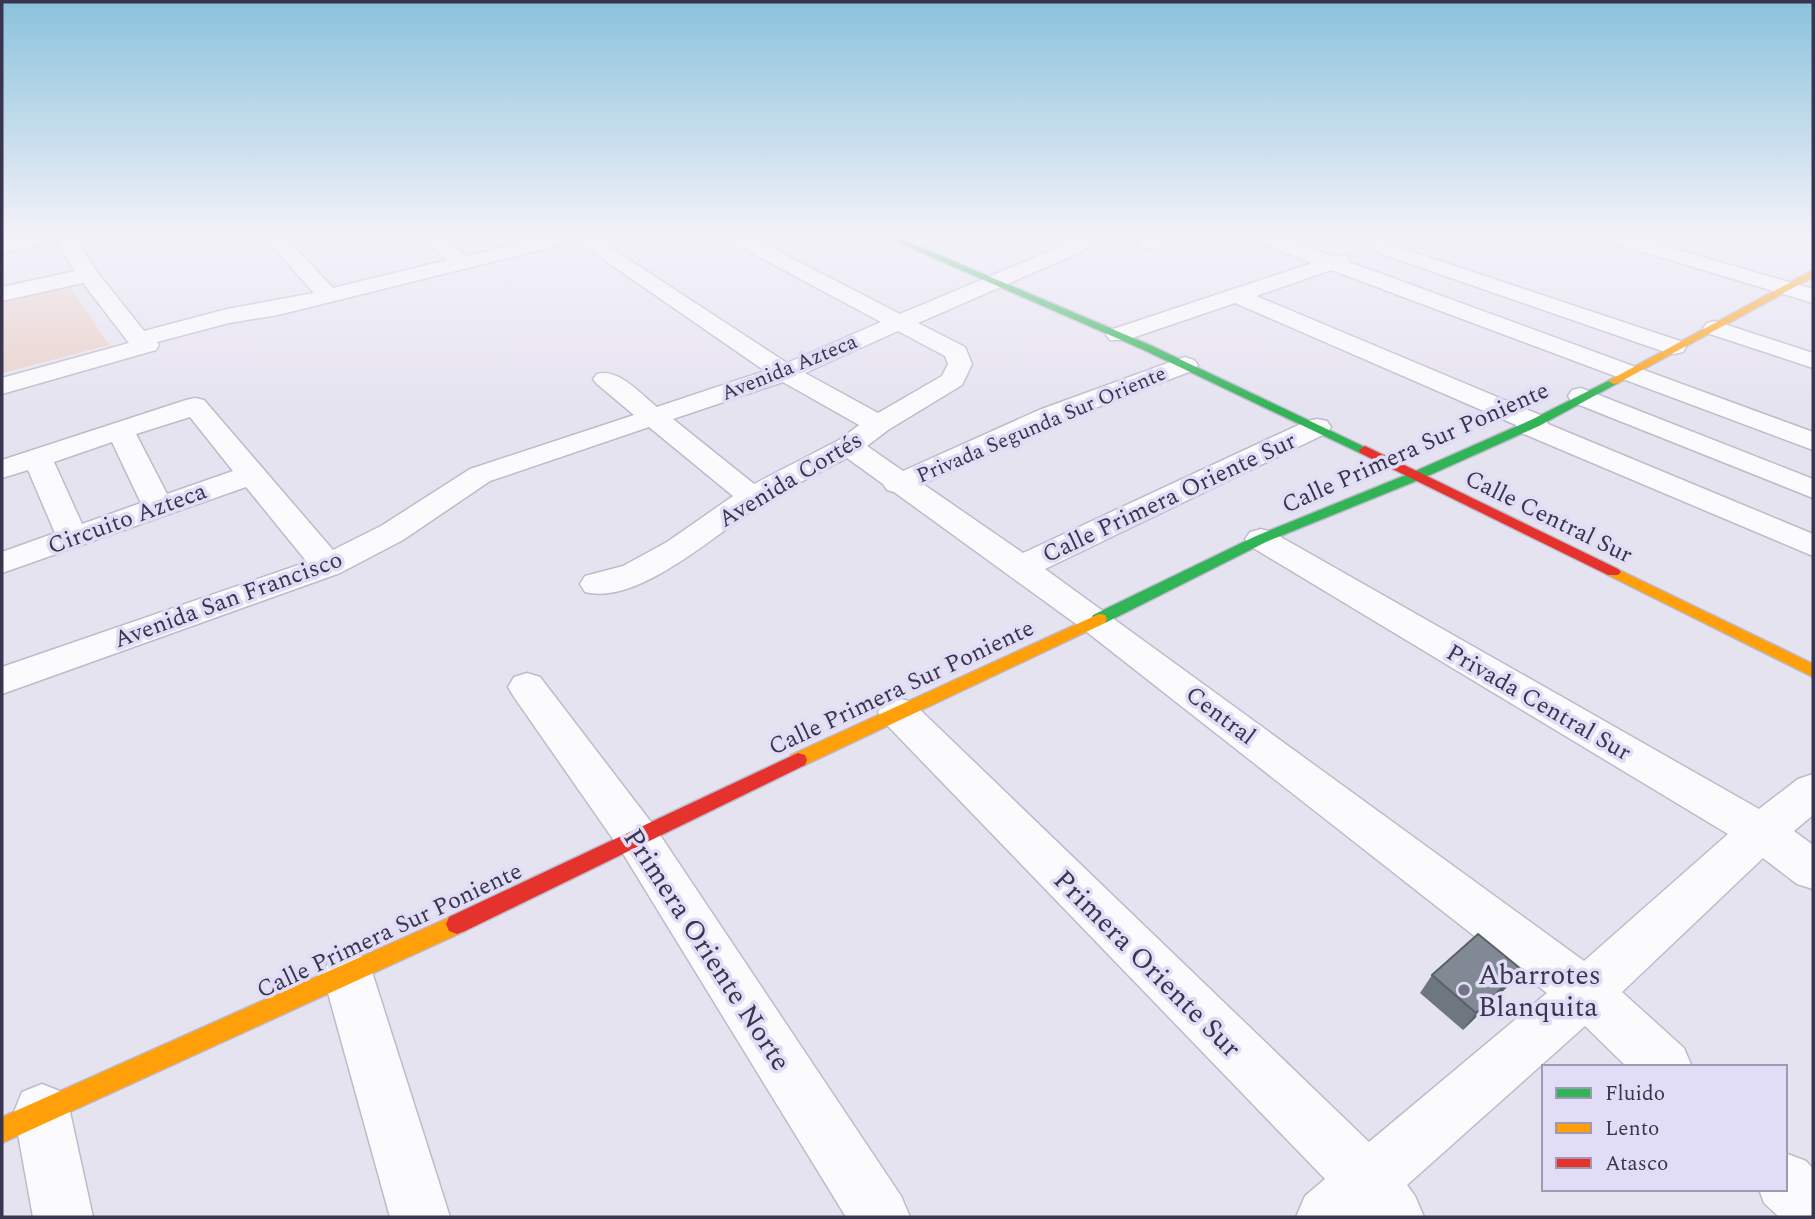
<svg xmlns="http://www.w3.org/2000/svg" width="1815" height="1219" font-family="Spectral,serif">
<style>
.green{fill:#e9d0c8}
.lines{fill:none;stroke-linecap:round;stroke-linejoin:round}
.street-casing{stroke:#bebacc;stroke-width:3}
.fast-casing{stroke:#bebacc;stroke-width:3}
.slow-casing{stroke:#bebacc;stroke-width:3}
.jam-casing{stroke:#bebacc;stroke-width:3}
.street{fill:#fbfbfd;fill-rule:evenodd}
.fast{fill:#30b455;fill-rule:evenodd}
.slow{fill:#ff9f0a;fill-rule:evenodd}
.jam{fill:#e5322d;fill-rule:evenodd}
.wall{fill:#6e767f}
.shaded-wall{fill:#5a6068}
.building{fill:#808994;stroke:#5a6068;stroke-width:2}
.poi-dot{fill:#767288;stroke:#e2ddf7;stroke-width:2.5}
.labels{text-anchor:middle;stroke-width:7;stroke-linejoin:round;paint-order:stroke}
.far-street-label{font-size:21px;fill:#3a354f;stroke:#e2ddf7}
.street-label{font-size:24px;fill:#3a354f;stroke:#e2ddf7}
.near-street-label{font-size:28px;fill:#3a354f;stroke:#e2ddf7}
.near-poi-label{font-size:28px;fill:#3a354f;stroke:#e2ddf7;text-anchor:start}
</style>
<rect width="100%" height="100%" fill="#e6e3f1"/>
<!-- green -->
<path class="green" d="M 70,286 L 109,345 L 2,373 L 2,302 Z"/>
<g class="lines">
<defs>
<g id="street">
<path d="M 18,238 L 75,238 L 97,272 L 144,331 L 227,309 L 314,293 L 265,238 L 286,238 L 333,288 L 447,260 L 421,238 L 443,238 L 467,256 L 542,238 L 596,238 L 787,363 L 881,322 L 731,242 L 728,238 L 753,238 L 900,314 L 1067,244 L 1075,238 L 1098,238 L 1081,252 L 918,323 L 965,347 L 972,364 L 962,385 L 888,430 L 867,446 L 903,471 L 1039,410 L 1176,360 L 1185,357 L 1194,360 L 1198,365 L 1194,370 L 1059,422 L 923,484 L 1023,553 L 1307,421 L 1317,419 L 1327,421 L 1331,427 L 1327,433 L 1045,569 L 1584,961 L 1728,834 L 1250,546 L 1245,539 L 1250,532 L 1261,529 L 1272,532 L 1759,809 L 1798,779 L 1813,774 L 1813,815 L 1794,831 L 1813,845 L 1813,889 L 1797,884 L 1763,858 L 1622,992 L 1684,1048 L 1692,1067 L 1627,1067 L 1585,1026 L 1407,1185 L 1415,1196 L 1424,1217 L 1296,1217 L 1305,1196 L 1325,1179 L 884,722 L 878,712 L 884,702 L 898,698 L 912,702 L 1369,1142 L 1547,993 L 1083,629 L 894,492 L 887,490 L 883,484 L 847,458 C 819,473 789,487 762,504 C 719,531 639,606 585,592 L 580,584 L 585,576 L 623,566 L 667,542 L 733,496 L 649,427 L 490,481 L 403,540 L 340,573 L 2,694 L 2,667 L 307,562 L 246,487 L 2,573 L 2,552 L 55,533 L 28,470 L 2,478 L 2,460 L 186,400 L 195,398 L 204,400 L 333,550 L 381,526 L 470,469 L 634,415 L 597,384 L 593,379 L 597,374 C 619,368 640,394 657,407 L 765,371 L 574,239 L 572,242 L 278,315 L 229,323 L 157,342 L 159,345 L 156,350 L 2,394 L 2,378 L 129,343 L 83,283 L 2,301 L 2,287 L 75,271 L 55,239 L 53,242 L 2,253 L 2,241 ZM 898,331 L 945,356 L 948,364 L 942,376 L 878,413 L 805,373 ZM 783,382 L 859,425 L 839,440 L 754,484 L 673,419 ZM 190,417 L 233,471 L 167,494 L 136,434 ZM 112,442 L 141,503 L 82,524 L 54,462 Z"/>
<path d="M 1142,238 L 1169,238 C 1163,247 1150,250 1140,247 L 1137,243 Z"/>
<path d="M 1255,238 L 1283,238 L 1332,256 L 1347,256 L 1349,262 L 1813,432 L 1813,450 L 1331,270 L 1256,296 L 1545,417 L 1548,424 L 1813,534 L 1813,556 L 1519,432 L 1516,425 L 1235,303 L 1126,340 L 1110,340 L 1106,335 L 1110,330 L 1312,263 L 1258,242 Z"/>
<path d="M 1607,238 L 1637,238 L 1813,289 L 1813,303 L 1610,242 Z"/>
<path d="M 1380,241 L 1683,342 L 1686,347 L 1683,352 L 1674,354 L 1665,352 L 1373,251 L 1370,247 L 1373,243 Z"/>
<path d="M 1715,321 L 1813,353 L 1813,368 L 1707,333 L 1703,328 L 1707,323 Z"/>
<path d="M 1581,388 L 1813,479 L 1813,498 L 1572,402 L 1568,396 L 1572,390 Z"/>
<path d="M 527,673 L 540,677 L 654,826 L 901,1196 L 910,1217 L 846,1217 L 622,852 L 514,697 L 508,687 L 514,677 Z"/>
<path d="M 348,952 L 366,958 L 373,975 L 450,1217 L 390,1217 L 323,975 L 330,958 Z"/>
<path d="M 42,1084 L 62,1092 L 70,1112 L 93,1217 L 33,1217 L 14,1112 L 22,1092 Z"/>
<path d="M 1785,1153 L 1806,1161 L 1813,1169 L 1813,1217 L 1779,1217 L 1764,1203 L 1759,1189 L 1785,1189 Z"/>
</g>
<g id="fast">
<path d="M 888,238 L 899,238 L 1152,346 L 1371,450 L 1370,453 L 1360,453 L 1144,350 Z"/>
<path d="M 1614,378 L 1620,381 L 1618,383 L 1539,426 L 1421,479 L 1266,542 L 1105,623 L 1093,623 L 1091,619 L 1093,615 L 1256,536 L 1411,473 L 1531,420 Z"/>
</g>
<g id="slow">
<path d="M 1813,270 L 1813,277 L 1618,383 L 1614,384 L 1608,381 Z"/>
<path d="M 1613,567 L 1813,664 L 1813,677 L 1608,575 L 1605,572 L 1608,569 Z"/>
<path d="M 1099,614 L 1105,615 L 1107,619 L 1105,623 L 805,765 L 798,767 L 791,765 L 789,760 L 791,755 Z"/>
<path d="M 457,914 L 465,917 L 468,924 L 465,931 L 2,1143 L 2,1117 Z"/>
</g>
<g id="jam">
<path d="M 1365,446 L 1618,569 L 1621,572 L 1618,575 L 1608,575 L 1360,453 L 1359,450 Z"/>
<path d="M 798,753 L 805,755 L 807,760 L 805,765 L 465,931 L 457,934 L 449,931 L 446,924 L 449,917 Z"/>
</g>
</defs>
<!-- street casing -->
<use href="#street" class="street-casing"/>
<!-- fast casing -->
<use href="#fast" class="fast-casing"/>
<!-- slow casing -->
<use href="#slow" class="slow-casing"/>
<!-- jam casing -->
<use href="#jam" class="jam-casing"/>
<!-- street -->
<use href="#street" class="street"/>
<!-- fast -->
<use href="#fast" class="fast"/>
<!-- slow -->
<use href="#slow" class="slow"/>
<!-- jam -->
<use href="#jam" class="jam"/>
</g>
<!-- wall -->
<path class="wall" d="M 1521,969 L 1507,987 L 1463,1030 L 1420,993 L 1432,975 Z"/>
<!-- shaded-wall -->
<path class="shaded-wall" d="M 1521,969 L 1507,987 L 1463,1030 L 1476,1013 Z"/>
<!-- building -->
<path class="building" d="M 1478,934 L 1521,969 L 1476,1013 L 1432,975 Z"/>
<!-- sky -->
<linearGradient id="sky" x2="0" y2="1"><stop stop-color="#8ac2dc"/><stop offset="0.58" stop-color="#f4f2f9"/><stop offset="1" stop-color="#f4f2f9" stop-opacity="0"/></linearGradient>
<rect width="1815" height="408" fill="url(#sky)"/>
<!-- markers -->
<circle class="poi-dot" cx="1464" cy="990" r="7"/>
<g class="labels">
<!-- far-street labels -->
<g class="far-street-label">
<text transform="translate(789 367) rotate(-22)" y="7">Avenida Azteca</text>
<text transform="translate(1041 424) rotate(-23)" y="7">Privada Segunda Sur Oriente</text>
</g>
<!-- street labels -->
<g class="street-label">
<text transform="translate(1415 447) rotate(-24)" y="8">Calle Primera Sur Poniente</text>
<text transform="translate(790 479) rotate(-31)" y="8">Avenida Cortés</text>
<text transform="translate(1169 497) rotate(-25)" y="8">Calle Primera Oriente Sur</text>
<text transform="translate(1549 516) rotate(26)" y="8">Calle Central Sur</text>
<text transform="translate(127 518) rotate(-20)" y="8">Circuito Azteca</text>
<text transform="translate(228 599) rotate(-20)" y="8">Avenida San Francisco</text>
<text transform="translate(901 687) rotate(-25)" y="8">Calle Primera Sur Poniente</text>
<text transform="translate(1539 702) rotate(30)" y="8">Privada Central Sur</text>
<text transform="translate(1221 715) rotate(37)" y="8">Central</text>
<text transform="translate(389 930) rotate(-25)" y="8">Calle Primera Sur Poniente</text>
</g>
<!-- near-street labels -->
<g class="near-street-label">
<text transform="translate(708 949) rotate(57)" y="10">Primera Oriente Norte</text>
<text transform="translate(1148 963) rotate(45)" y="10">Primera Oriente Sur</text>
</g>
<!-- near-poi labels -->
<g class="near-poi-label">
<text x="1478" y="984">Abarrotes<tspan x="1478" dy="32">Blanquita</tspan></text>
</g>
</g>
<!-- border -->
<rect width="1815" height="1219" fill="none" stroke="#3a354f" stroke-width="7"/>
<!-- legend -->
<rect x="1542" y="1065" width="245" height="126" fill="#e2ddf7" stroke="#9f9ab4" stroke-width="2"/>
<rect x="1556" y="1088" width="35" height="10" fill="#30b455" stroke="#9f9ab4" stroke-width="2"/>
<text x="1605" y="1100" font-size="21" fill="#3a354f">Fluido</text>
<rect x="1556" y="1123" width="35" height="10" fill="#ff9f0a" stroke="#9f9ab4" stroke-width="2"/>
<text x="1605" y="1135" font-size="21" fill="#3a354f">Lento</text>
<rect x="1556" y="1158" width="35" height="10" fill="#e5322d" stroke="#9f9ab4" stroke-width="2"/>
<text x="1605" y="1170" font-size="21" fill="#3a354f">Atasco</text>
</svg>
